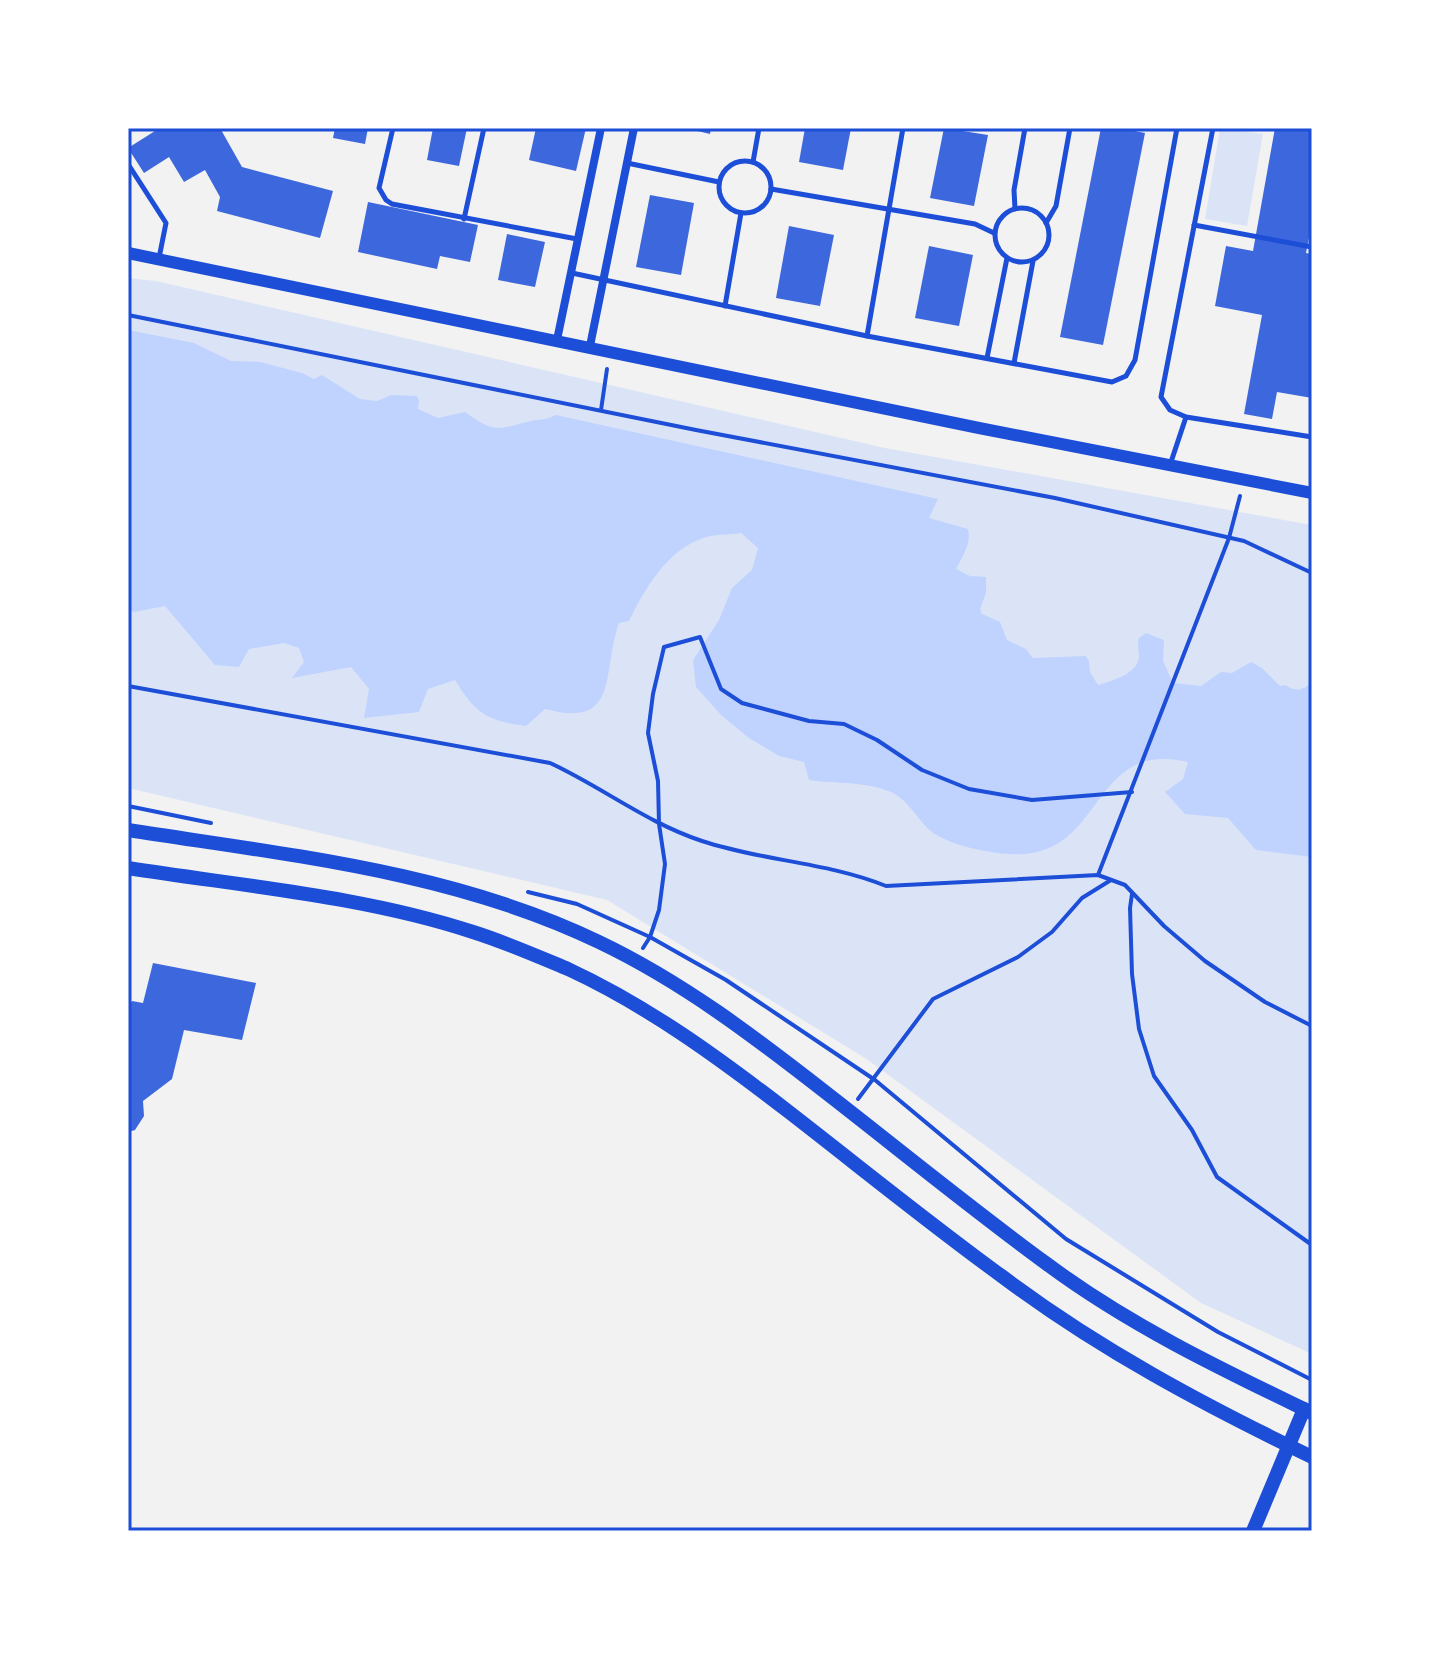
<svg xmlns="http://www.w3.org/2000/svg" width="1440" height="1659" font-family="'Noto Sans',sans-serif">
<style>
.green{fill:#dbe4f7}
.water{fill:#bfd3fe}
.building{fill:#3d67dc}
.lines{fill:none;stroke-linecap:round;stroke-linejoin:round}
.path{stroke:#1d4ed8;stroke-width:4}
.service{stroke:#1d4ed8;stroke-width:5}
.minor{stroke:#1d4ed8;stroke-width:8}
.tertiary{stroke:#1d4ed8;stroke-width:12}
.secondary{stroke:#1d4ed8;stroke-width:14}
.primary{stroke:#1d4ed8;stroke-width:14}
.neatline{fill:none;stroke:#1d4ed8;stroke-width:3}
</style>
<rect width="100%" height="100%" fill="#f2f2f2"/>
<!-- green -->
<g class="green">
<path d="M 1220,128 L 1263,134 L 1247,226 L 1205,219 Z"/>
<path d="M 128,278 L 156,281 L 885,448 L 1312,525 L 1312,1354 L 1201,1303 L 865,1058 L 607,900 L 128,788 Z"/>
</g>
<!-- water -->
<path class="water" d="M 128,330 L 194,343 L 231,361 L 260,362 L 302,373 L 314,379 L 322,375 L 360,399 L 377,401 L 391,395 L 417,396 L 419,401 L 418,409 L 438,418 L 465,412 C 495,434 498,429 531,421 C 540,419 547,420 556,415 L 938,499 L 929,518 L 968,529 C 972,543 962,557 956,569 L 970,576 L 986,577 L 986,593 L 980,609 L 982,614 L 1000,622 L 1007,640 L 1026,649 L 1033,658 L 1086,656 L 1089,661 L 1090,672 L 1098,685 C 1111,681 1138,674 1139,657 C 1139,650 1137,645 1139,638 L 1146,633 L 1164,640 L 1163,661 L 1173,683 L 1201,686 L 1221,672 L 1232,673 L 1251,662 L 1262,668 L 1280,686 L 1285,685 C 1296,692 1302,691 1312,682 L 1312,857 L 1256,850 L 1228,818 L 1185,814 L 1165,792 L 1183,779 L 1188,762 C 1093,740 1105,847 1025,854 C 1000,856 952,847 932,832 C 918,821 910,802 893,793 C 868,781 836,784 809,780 L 804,762 L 779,756 L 749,738 L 722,716 L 696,687 L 693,660 L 719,620 L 732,588 L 752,570 L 758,548 L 741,533 C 729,535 714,534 703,538 C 666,551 645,589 629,621 L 619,623 C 601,673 621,729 545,709 L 526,726 C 487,721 475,713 455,680 L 428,689 L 419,712 L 364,718 L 369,689 L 351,667 L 292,678 L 304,662 L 299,648 L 284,643 L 249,649 L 239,667 L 215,665 L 165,606 L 134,612 L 128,609 Z"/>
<!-- building -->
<g class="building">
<path d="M 153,128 L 220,128 L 242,167 L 333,191 L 320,238 L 217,211 L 220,197 L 205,170 L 184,182 L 169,157 L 144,173 L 128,148 L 155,131 Z"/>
<path d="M 335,128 L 368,128 L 365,144 L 333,138 Z"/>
<path d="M 433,128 L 467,128 L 459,166 L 427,160 Z"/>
<path d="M 536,128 L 586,128 L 576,171 L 529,160 Z"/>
<path d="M 685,128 L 711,128 L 710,134 Z"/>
<path d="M 805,128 L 851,128 L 843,170 L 799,162 Z"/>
<path d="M 944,128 L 988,135 L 974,206 L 930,198 Z"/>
<path d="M 1101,128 L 1120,128 L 1145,133 L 1103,345 L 1060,337 Z"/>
<path d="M 1275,128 L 1312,128 L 1312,222 L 1306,253 L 1312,254 L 1312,398 L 1277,392 L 1272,419 L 1244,414 L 1262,315 L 1215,306 L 1226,246 L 1253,251 Z"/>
<path d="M 650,195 L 694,203 L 681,275 L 636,267 Z"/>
<path d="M 368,202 L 478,225 L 470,262 L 440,256 L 437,269 L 358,252 Z"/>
<path d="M 789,226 L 834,235 L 820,306 L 776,298 Z"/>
<path d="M 507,234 L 545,242 L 535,287 L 498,280 Z"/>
<path d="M 929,246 L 973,255 L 959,326 L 915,318 Z"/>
<path d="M 153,963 L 256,983 L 242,1040 L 184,1030 L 172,1079 L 143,1101 L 144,1116 L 135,1130 L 128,1132 L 128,1007 L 132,1001 L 143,1003 Z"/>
</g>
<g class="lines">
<!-- path -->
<g class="path">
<path d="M 128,315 L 696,430 L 1055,498 L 1244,541 L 1312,573"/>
<path d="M 601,410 L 607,369"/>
<path d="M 128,686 L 550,763 C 602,787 647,823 702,841 C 762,861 827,862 886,886 L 1098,875 L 1125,885 L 1164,926 L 1205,961 L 1265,1002 L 1312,1026"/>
<path d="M 128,806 L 211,823"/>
<path d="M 1098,875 L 1229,538 L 1240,496"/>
<path d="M 528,892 L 577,904 L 650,937 L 726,980 L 875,1080 L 1066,1239 L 1218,1332 L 1312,1380"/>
<path d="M 1132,894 L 1130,908 L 1132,974 L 1139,1029 L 1154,1076 L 1192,1130 L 1217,1177 L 1312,1245"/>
<path d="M 643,948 L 650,937 L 659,910 L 665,864 L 659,824 L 658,781 L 648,733 L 653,694 L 664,647 L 700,637 L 721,689 L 742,703 L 809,721 L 844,724 L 877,740 L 922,770 L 969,789 L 1032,800 L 1132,792"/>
<path d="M 858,1099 L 933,999 L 1018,957 L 1052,932 L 1082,898 L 1111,880"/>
</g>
<!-- service -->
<g class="service">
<path d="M 393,128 L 379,188 L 386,200 L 392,204 L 577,239"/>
<path d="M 1213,128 L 1161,397 L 1170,410 L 1186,417 L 1312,437"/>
<circle cx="745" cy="187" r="26"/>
<path d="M 753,162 L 759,128"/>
<path d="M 627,163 L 719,182"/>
<path d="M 128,164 L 166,223 L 159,258"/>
<path d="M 771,189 L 975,224 L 994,233"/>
<circle cx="1022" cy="235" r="27"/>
<path d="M 1015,209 L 1014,190 L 1025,128"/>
<path d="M 464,219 L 484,128"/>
<path d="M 1046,223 L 1056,206 L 1070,128"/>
<path d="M 1194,225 L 1312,247"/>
<path d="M 572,273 L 867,336 L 1112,382 L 1126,376 L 1135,360 L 1177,128"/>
<path d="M 725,306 L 741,213"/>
<path d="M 867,336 L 903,128"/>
<path d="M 987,358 L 1007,258"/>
<path d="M 1014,363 L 1033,261"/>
<path d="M 1170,465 L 1186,417"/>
</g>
<!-- minor -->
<g class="minor">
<path d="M 557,340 L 601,128"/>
<path d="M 590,346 L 634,128"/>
</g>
<!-- tertiary -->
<path class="tertiary" d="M 128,253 L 979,428 L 1312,493"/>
<!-- secondary -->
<path class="secondary" d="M 1253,1531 L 1304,1409"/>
<!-- primary -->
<g class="primary">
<path d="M 128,830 C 287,855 452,871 599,942 C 683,982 756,1038 829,1095 C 901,1151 973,1210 1047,1264 C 1129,1325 1221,1369 1312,1413"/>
<path d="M 128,868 C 242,886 364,896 473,932 C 505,942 537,956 568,969 C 648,1006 719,1058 789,1112 C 860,1167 930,1224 1003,1277 C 1099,1349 1204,1405 1312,1457"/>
</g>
</g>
<!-- border -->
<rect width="1440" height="1659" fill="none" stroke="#ffffff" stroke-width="260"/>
<rect x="130" y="130" width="1180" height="1399" class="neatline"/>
</svg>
